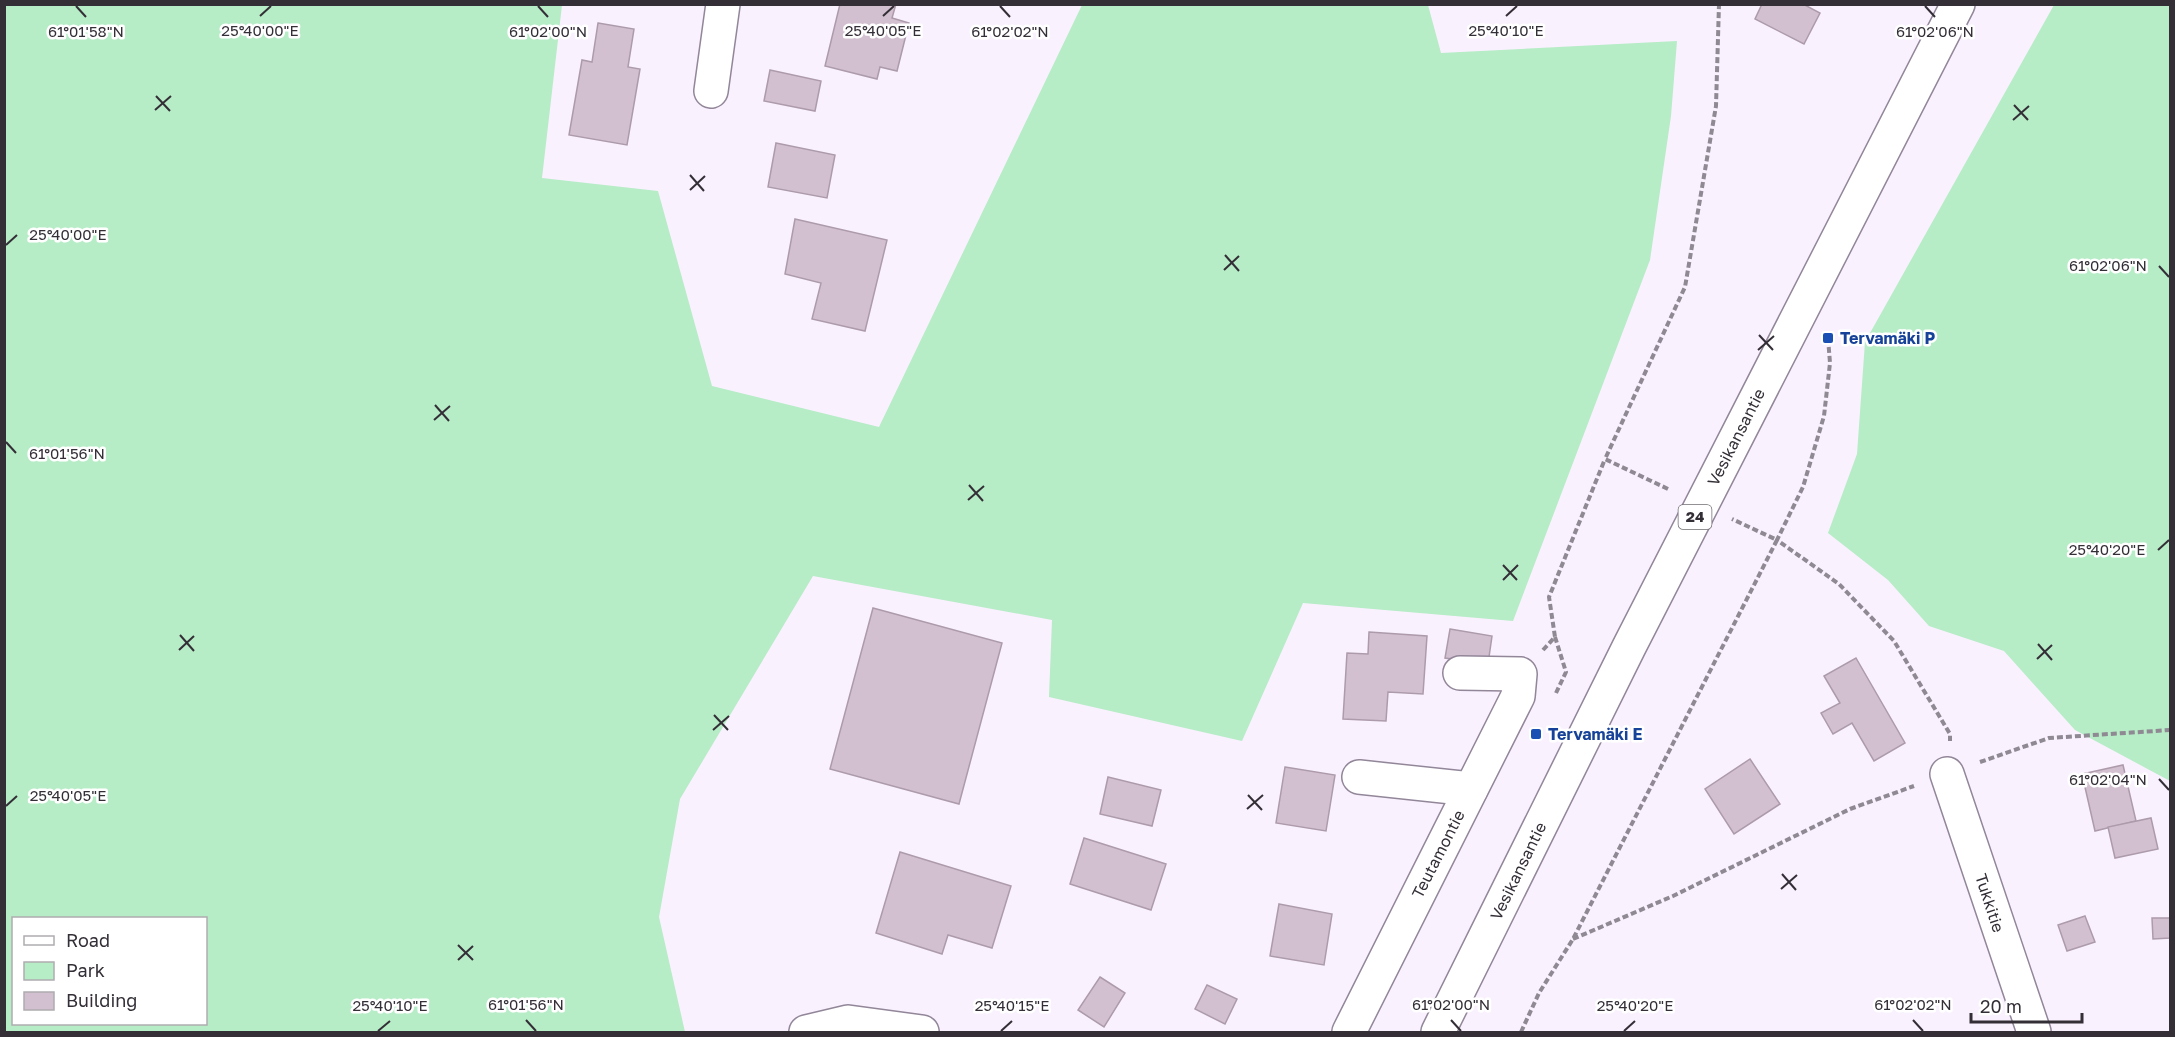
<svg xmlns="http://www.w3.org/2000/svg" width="2175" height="1037" font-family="'Golos Text',sans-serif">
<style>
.green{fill:#b6ecc6;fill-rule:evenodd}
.building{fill:#d2c0d0;stroke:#ad9bab;stroke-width:1.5}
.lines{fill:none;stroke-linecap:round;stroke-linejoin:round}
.minor-casing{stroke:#928699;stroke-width:36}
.highway-casing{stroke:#928699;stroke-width:36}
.path{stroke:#8f8993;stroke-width:4;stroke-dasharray:6 3;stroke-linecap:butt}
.minor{stroke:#fff;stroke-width:33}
.highway{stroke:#fff;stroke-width:33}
.ticks{fill:none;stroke:#342f37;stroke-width:2}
.transit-dot{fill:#1a4fb4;stroke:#fff;stroke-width:2}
.labels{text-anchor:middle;stroke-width:5;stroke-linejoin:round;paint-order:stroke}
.shield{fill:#fff;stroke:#716d73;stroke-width:1.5}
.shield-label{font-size:15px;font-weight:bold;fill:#342f37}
.transit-label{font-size:16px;font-weight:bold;fill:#164399;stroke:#fff;text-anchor:start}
.street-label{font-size:16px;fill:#342f37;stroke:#fff}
.ticks-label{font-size:15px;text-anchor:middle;fill:#342f37;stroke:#fff;stroke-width:5;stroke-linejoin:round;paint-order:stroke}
</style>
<rect width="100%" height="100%" fill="#f9f1fe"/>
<!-- green -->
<g class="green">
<path d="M 5,4 L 562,5 L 542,178 L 658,191 L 712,386 L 879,427 L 1082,5 L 1428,5 L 1441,53 L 1677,41 L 1671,116 L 1650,260 L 1513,621 L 1303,603 L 1242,741 L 1049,697 L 1052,620 L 813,576 L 680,799 L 659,917 L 685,1032 L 5,1032 ZM 14,918 L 206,918 L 206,1024 L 14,1024 Z"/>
<path d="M 2054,5 L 2170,5 L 2170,781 L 2075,730 L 2004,651 L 1929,626 L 1888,580 L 1828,533 L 1857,454 L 1865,342 Z"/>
</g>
<!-- building -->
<g class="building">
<path d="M 840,4 L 896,4 L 892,18 L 909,23 L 897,71 L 880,67 L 877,79 L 825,66 Z"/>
<path d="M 1762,4 L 1803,4 L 1820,13 L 1804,44 L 1755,19 Z"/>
<path d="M 598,23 L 634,29 L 628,67 L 640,69 L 627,145 L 569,135 L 582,60 L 592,62 Z"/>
<path d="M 770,70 L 821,81 L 815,111 L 764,101 Z"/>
<path d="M 776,143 L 835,155 L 827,198 L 768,187 Z"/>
<path d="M 795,219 L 887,240 L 865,331 L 812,319 L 821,283 L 785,274 Z"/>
<path d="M 873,608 L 1002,643 L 959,804 L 830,769 Z"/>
<path d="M 1450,629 L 1492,636 L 1488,664 L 1445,658 Z"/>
<path d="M 1369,632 L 1427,636 L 1423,694 L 1388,692 L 1386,721 L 1343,719 L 1347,653 L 1368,654 Z"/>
<path d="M 1856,658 L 1905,743 L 1874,761 L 1852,723 L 1833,734 L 1821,713 L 1840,703 L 1824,676 Z"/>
<path d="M 1750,759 L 1780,804 L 1734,834 L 1705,789 Z"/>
<path d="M 2123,765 L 2136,821 L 2095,831 L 2082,774 Z"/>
<path d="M 1285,767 L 1335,775 L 1326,831 L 1276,823 Z"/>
<path d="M 1108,777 L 1161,790 L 1152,826 L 1100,814 Z"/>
<path d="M 2151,818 L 2158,849 L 2115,858 L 2108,827 Z"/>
<path d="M 1084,838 L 1166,864 L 1151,910 L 1070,884 Z"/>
<path d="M 900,852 L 1011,886 L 992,948 L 948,935 L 942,954 L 876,933 Z"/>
<path d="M 1279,904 L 1332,914 L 1324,965 L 1270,956 Z"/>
<path d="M 2085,916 L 2095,942 L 2067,951 L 2058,925 Z"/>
<path d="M 2152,918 L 2170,918 L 2170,938 L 2153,939 Z"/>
<path d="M 1100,977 L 1125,993 L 1104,1027 L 1078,1010 Z"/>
<path d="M 1207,985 L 1237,999 L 1225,1024 L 1195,1009 Z"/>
</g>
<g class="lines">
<defs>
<g id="minor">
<path d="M 711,91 L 723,4"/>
<path d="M 1947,774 L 2034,1032"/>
<path d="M 1359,777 L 1471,789"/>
<path d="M 806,1032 L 848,1022 L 922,1032"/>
<path d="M 1349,1032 L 1518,696 L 1520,674 L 1460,673"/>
</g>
<path id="highway" d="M 1438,1032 L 1629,647 L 1958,4"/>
</defs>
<!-- minor casing -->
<use href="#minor" class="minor-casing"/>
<!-- highway casing -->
<use href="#highway" class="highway-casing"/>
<!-- path -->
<g class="path">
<path d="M 1828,338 L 1830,363 L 1824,416 L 1803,487 L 1777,540 L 1839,584 L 1894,641 L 1950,734 L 1950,741"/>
<path d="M 1668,489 L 1605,459 L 1685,287 L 1716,106 L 1719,4"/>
<path d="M 1555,637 L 1566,672 L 1556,693"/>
<path d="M 1543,650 L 1555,637 L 1549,597 L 1605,459"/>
<path d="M 1980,762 L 2049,738 L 2170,730"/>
<path d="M 1573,939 L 1673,896 L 1850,809 L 1914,786"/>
<path d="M 1521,1032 L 1539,993 L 1573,939 L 1777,540 L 1732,519"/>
</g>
<!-- minor -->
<use href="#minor" class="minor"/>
<!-- highway -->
<use href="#highway" class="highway"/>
</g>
<!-- ticks -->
<path class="ticks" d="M 76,6 L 86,17M 538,6 L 548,17M 1000,6 L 1010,17M 1925,6 L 1935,17M 260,16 L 271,6M 883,16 L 894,6M 1506,16 L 1517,6M 156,96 L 170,111M 2014,105 L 2028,120M 155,110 L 171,96M 2013,120 L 2029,106M 690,175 L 704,191M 690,190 L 705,176M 6,245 L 17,235M 1225,255 L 1239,271M 2159,266 L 2169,277M 1224,270 L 1239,256M 1759,335 L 1773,350M 1758,350 L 1774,336M 435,405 L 449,421M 434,420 L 450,406M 6,442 L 16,453M 969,485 L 983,501M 968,500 L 984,486M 2158,550 L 2169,540M 1503,565 L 1517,580M 1503,580 L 1518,565M 180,635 L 194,651M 2038,644 L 2052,660M 179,650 L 194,636M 2037,659 L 2052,645M 714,715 L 728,730M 713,730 L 729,716M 2159,779 L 2169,790M 1248,795 L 1262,810M 6,806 L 17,796M 1247,809 L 1263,795M 1782,874 L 1796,890M 1781,889 L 1797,875M 458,945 L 473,960M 458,960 L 473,946M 526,1020 L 536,1031M 1451,1020 L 1461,1031M 1913,1020 L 1923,1031M 378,1031 L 390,1021M 1001,1031 L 1012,1021M 1624,1031 L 1635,1021"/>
<!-- markers -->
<g class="transit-dot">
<rect x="1822" y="332" width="12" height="12" rx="3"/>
<rect x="1530" y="728" width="12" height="12" rx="3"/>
</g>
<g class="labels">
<!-- shield labels -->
<rect class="shield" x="1678.5" y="505" width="33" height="24" rx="4.5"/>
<g class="shield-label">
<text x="1695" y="522">24</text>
</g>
<!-- transit labels -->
<g class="transit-label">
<text x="1840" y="344">Tervamäki P</text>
<text x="1548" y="740">Tervamäki E</text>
</g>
<!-- street labels -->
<g class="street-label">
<text transform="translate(1736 437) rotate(-63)" y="6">Vesikansantie</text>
<text transform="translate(1438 854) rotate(-63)" y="6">Teutamontie</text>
<text transform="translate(1518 871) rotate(-64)" y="6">Vesikansantie</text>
<text transform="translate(1990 903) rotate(72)" y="6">Tukkitie</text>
</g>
</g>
<g class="ticks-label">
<text x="883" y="36">25°40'05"E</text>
<text x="260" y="36">25°40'00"E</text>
<text x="1506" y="36">25°40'10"E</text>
<text x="86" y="37">61°01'58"N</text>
<text x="1935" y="37">61°02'06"N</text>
<text x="548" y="37">61°02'00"N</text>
<text x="1010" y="37">61°02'02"N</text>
<text x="68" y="240">25°40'00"E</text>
<text x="2108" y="271">61°02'06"N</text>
<text x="67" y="459">61°01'56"N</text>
<text x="2107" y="555">25°40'20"E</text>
<text x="2108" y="785">61°02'04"N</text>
<text x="68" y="801">25°40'05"E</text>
<text x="526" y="1010">61°01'56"N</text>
<text x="1451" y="1010">61°02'00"N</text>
<text x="1913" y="1010">61°02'02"N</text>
<text x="390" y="1011">25°40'10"E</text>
<text x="1012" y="1011">25°40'15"E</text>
<text x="1635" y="1011">25°40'20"E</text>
</g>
<!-- border -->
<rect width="2175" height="1037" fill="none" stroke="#342f37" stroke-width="12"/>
<!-- legend -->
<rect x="12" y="917" width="195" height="108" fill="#ffffff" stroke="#aeacaf" stroke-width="1.5"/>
<rect x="24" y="936" width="30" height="9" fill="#ffffff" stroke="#aeacaf" stroke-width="1.5"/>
<text x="66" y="947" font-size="18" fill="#342f37">Road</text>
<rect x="24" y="962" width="30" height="18" fill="#b6ecc6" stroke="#aeacaf" stroke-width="1.5"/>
<text x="66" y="977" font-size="18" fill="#342f37">Park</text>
<rect x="24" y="992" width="30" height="18" fill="#d2c0d0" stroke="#aeacaf" stroke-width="1.5"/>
<text x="66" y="1007" font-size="18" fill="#342f37">Building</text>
<!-- scale -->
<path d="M1971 1013v9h111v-9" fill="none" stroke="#342f37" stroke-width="3"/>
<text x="1980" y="1013" font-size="18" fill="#342f37" stroke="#ffffff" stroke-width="4.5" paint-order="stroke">20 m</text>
</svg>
